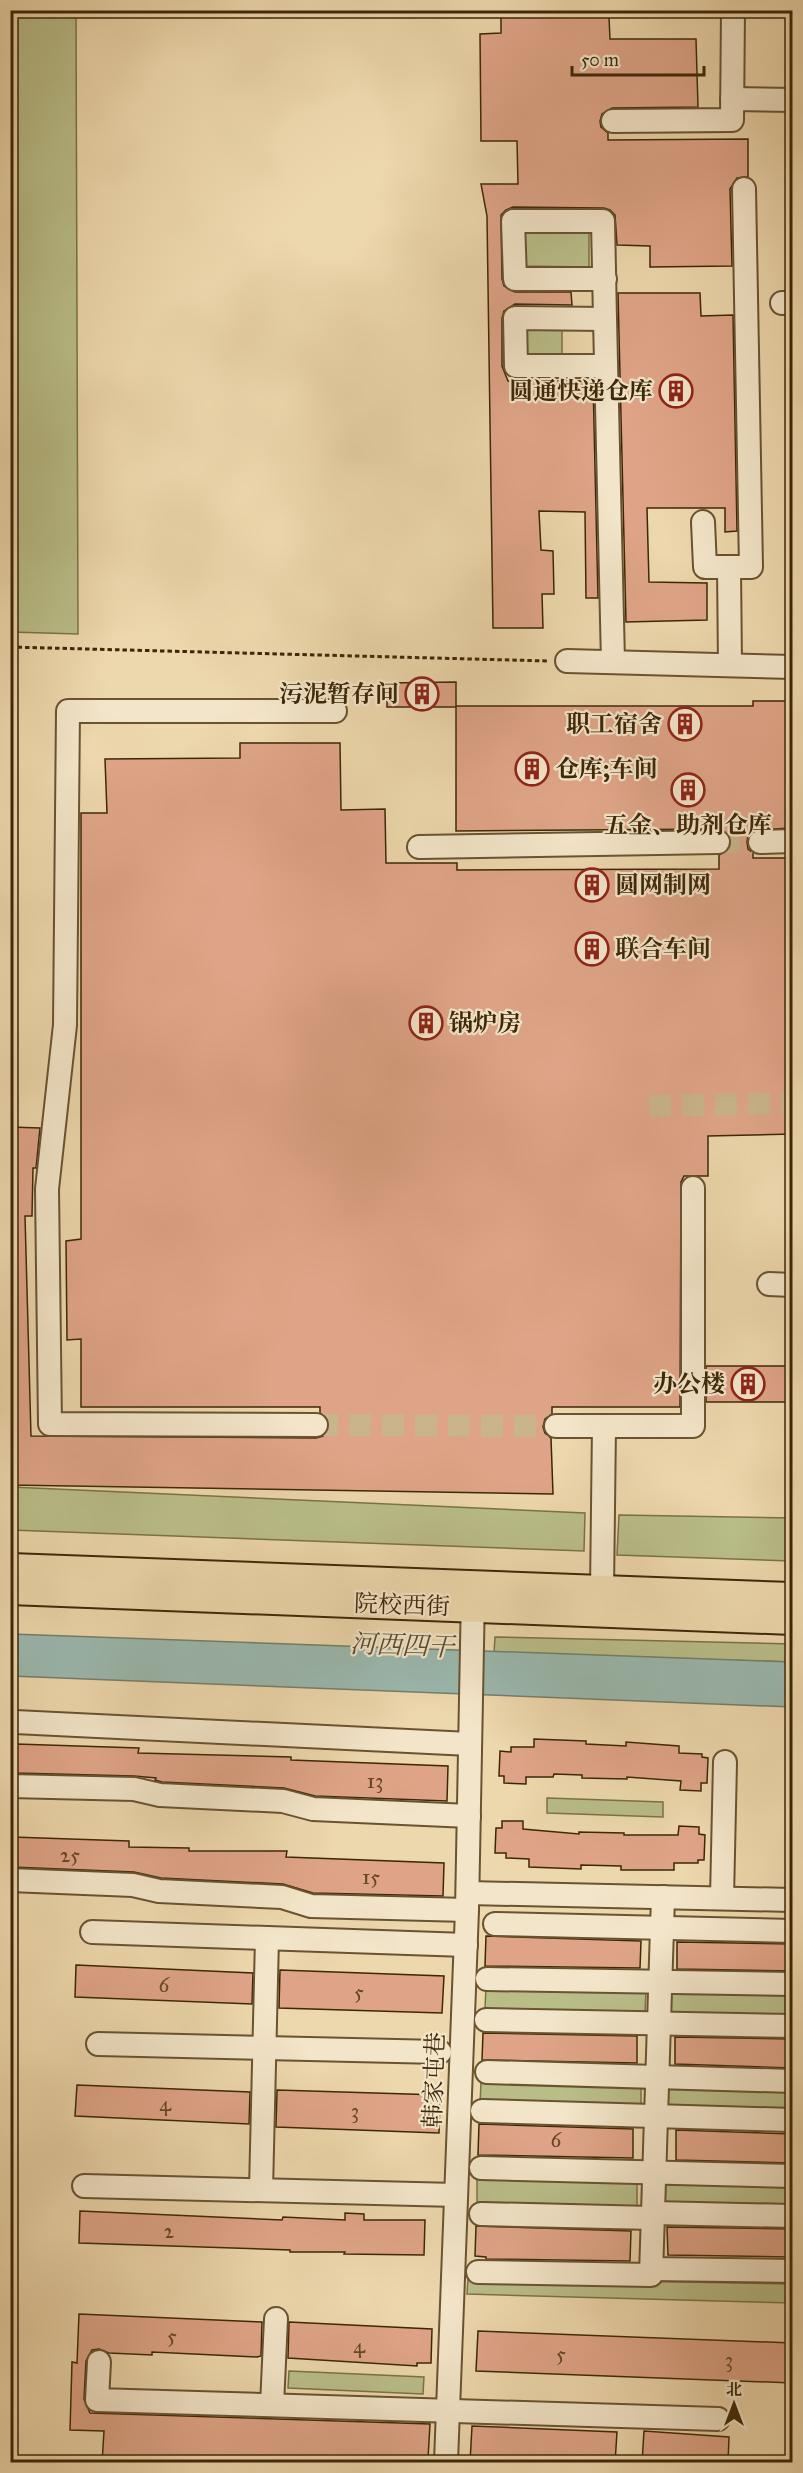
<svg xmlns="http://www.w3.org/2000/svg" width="803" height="2473" font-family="'IM FELL Great Primer','Noto Serif SC',serif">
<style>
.green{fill:#b9be89;stroke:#7b7248;stroke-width:1.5}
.water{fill:#9ab8ae;stroke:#757e6c;stroke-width:1.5}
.building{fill:#dfa487;stroke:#3d2708;stroke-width:1.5}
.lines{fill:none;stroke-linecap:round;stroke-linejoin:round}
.minor-tunnel{stroke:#cab48b;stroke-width:22;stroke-dasharray:22 11;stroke-linecap:butt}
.minor-casing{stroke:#695331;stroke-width:26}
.major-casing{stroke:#3d2708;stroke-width:32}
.path{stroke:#3d2708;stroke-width:3;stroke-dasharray:4.5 3;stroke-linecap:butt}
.minor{stroke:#f3e5c9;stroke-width:22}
.major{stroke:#edd7ac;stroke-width:28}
.labels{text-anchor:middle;stroke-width:4.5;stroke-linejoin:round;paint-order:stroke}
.number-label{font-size:21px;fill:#664628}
.poi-label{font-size:24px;font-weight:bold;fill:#3d2708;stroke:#f3e5c9;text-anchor:end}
.street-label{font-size:24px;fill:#3d2708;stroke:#f3e5c9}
.water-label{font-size:26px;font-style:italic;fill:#544b32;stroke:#f3e5c9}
</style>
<rect width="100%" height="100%" fill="#edd7ac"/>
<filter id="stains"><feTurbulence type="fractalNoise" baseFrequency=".00333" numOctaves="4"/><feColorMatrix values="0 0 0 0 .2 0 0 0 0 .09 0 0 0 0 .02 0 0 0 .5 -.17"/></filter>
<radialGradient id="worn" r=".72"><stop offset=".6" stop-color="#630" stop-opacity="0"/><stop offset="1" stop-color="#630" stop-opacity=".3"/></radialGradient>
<!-- green -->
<g class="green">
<path d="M 11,10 L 76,11 L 78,634 L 11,632 Z"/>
<path d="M 589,229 L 589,267 L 522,266 L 521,230 Z"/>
<path d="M 562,327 L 562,358 L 525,358 L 525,328 Z"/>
<path d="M 11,1487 L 585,1513 L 584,1551 L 11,1530 Z"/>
<path d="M 619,1515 L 792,1518 L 792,1561 L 617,1555 Z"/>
<path d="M 495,1637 L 792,1644 L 792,1662 L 494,1653 Z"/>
<path d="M 547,1798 L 663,1802 L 663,1817 L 547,1813 Z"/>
<path d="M 486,1986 L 646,1990 L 645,2013 L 485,2009 Z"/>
<path d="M 666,1993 L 792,1995 L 792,2016 L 666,2014 Z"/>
<path d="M 481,2082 L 641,2086 L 641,2109 L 480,2105 Z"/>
<path d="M 664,2088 L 792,2090 L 792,2111 L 664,2108 Z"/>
<path d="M 477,2178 L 637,2182 L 637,2206 L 477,2202 Z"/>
<path d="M 660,2181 L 792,2184 L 792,2204 L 660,2202 Z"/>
<path d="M 468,2278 L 792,2284 L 792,2303 L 467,2294 Z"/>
<path d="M 289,2371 L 424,2377 L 423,2394 L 288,2388 Z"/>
</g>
<!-- water -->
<path class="water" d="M 11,1634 L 792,1662 L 792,1707 L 11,1676 Z"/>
<!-- building -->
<g class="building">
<path d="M 501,16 L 609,17 L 610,39 L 696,39 L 698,107 L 612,108 L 602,114 L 600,121 L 601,127 L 608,133 L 608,140 L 748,139 L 748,177 L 737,178 L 730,189 L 732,266 L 650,267 L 650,246 L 617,245 L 615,215 L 610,210 L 604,208 L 513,207 L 506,210 L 501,215 L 502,279 L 504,286 L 515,292 L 571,292 L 572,305 L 515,304 L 504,311 L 502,318 L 502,366 L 508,381 L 593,381 L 598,598 L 586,598 L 585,512 L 539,511 L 541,550 L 553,551 L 554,594 L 542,594 L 543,628 L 493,628 L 487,216 L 481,184 L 518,184 L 517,141 L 481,141 L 480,34 L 501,33 Z"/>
<path d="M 618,293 L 700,293 L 701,316 L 733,315 L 737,531 L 725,532 L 725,508 L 647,508 L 649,582 L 707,583 L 707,620 L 626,622 Z"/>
<path d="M 456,682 L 456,706 L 753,706 L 753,701 L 792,701 L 792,828 L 753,830 L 748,835 L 747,842 L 748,849 L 753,853 L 753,858 L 792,858 L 792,1134 L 708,1136 L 708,1176 L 684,1176 L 681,1182 L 680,1407 L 552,1407 L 552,1414 L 545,1419 L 543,1427 L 545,1433 L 551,1438 L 553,1494 L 10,1485 L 10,1127 L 40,1128 L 36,1168 L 33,1168 L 32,1216 L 25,1216 L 31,1436 L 316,1438 L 323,1436 L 329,1426 L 327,1418 L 320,1413 L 320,1407 L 81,1407 L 81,1339 L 67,1340 L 66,1241 L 81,1239 L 81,813 L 107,813 L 105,759 L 240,758 L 240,743 L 340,743 L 341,810 L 385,809 L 386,863 L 457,863 L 457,870 L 719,869 L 719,855 L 729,849 L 731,841 L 729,835 L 718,829 L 456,831 L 456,707 L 387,707 L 387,683 Z"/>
<rect x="706" y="1366" width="86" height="36"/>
<path d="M 534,1739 L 586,1741 L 586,1744 L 626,1746 L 626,1742 L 679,1746 L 679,1753 L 702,1754 L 702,1757 L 708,1758 L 707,1783 L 701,1783 L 701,1791 L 680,1790 L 681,1781 L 627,1777 L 627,1779 L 582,1778 L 582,1775 L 554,1774 L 553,1777 L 526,1777 L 526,1784 L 504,1783 L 504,1776 L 499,1776 L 500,1751 L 511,1752 L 511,1747 L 534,1747 Z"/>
<path d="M 16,1744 L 139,1748 L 138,1753 L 291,1757 L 291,1760 L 448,1766 L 447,1801 L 315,1796 L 284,1788 L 162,1782 L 155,1780 L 156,1778 L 134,1776 L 15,1773 Z"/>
<path d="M 502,1821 L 523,1821 L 523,1829 L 579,1834 L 579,1832 L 624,1833 L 624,1835 L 678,1835 L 679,1826 L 699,1827 L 699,1834 L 705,1835 L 704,1860 L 698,1860 L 698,1863 L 674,1863 L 674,1870 L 621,1870 L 621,1866 L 581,1865 L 581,1869 L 529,1867 L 529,1859 L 506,1858 L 506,1853 L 495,1853 L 496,1828 L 502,1828 Z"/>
<path d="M 12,1837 L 129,1841 L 129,1847 L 189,1848 L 189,1851 L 287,1851 L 286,1857 L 444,1863 L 443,1896 L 313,1893 L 283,1884 L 161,1878 L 134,1872 L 11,1867 Z"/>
<path d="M 486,1936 L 641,1941 L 640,1968 L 485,1966 Z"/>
<path d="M 677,1942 L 792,1944 L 792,1971 L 677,1969 Z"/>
<path d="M 76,1965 L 253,1973 L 252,2004 L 75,1997 Z"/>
<path d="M 280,1970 L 444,1976 L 442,2013 L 279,2008 Z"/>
<path d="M 483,2033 L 637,2036 L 637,2063 L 482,2060 Z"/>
<path d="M 675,2037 L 792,2039 L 792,2068 L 675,2064 Z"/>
<path d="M 77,2085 L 250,2092 L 249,2124 L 75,2116 Z"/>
<path d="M 277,2090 L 440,2095 L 439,2133 L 276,2127 Z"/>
<path d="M 479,2124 L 633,2129 L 633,2158 L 478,2155 Z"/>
<path d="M 676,2130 L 792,2134 L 792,2163 L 676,2160 Z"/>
<path d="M 80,2211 L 282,2220 L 283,2217 L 345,2220 L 345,2213 L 364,2214 L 364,2220 L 425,2220 L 424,2255 L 344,2254 L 345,2252 L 290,2252 L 290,2250 L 79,2243 Z"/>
<path d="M 476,2226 L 631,2231 L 630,2261 L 486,2259 L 486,2257 L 475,2256 Z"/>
<path d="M 667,2227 L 792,2229 L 792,2257 L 668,2255 Z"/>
<path d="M 79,2314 L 262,2322 L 261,2356 L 257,2357 L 152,2352 L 152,2355 L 109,2353 L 99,2349 L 92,2350 L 86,2361 L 84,2399 L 90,2413 L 430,2424 L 428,2459 L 414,2458 L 414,2461 L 322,2458 L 321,2463 L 102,2463 L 104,2431 L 70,2430 L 72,2362 L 77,2363 Z"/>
<path d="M 289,2322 L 432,2329 L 431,2363 L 417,2363 L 417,2366 L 288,2358 Z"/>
<path d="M 478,2331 L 792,2343 L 792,2383 L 476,2371 Z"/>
<path d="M 472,2426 L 617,2432 L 615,2463 L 470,2463 Z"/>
<path d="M 644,2431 L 729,2437 L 728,2463 L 642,2463 Z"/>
</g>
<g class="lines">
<!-- minor-tunnel -->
<g class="minor-tunnel">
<path d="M 718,842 L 760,842"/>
<path d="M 649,1106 L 792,1103"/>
<path d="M 316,1425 L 556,1426"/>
</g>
<defs>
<g id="minor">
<path d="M 732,99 L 792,100"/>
<path d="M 613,121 L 732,120 L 733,10"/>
<path d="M 605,279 L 515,279 L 513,221 L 603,221 L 605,319 L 613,662"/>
<path d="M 782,303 L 792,303"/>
<path d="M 605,319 L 515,318 L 516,366 L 606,366"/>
<path d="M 703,522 L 705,567 L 729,567 L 730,665"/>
<path d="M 729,567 L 751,567 L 744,189"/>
<path d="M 567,661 L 792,667"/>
<path d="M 760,842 L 792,841"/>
<path d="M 419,847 L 718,842"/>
<path d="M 769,1284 L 792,1285"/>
<path d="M 316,1425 L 50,1424 L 47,1189 L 65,1025 L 68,711 L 335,711"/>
<path d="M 556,1426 L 693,1426 L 693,1188"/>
<path d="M 602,1590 L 604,1426"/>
<path d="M 15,1722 L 470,1744"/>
<path d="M 10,1786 L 134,1789 L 160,1795 L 283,1801 L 313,1809 L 469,1816"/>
<path d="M 10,1880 L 133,1885 L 159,1891 L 282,1897 L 311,1906 L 467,1910"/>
<path d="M 468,1893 L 792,1900"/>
<path d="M 722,1898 L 725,1762"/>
<path d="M 495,1924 L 792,1931"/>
<path d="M 92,1932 L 466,1945"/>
<path d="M 487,1979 L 792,1984"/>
<path d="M 486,2020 L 792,2026"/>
<path d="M 98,2044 L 440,2052"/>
<path d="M 487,2072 L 792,2081"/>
<path d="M 482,2111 L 792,2120"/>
<path d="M 481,2168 L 792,2176"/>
<path d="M 84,2186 L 456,2195"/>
<path d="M 261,2190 L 267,1938"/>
<path d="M 653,2213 L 792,2216"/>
<path d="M 481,2214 L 653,2218"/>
<path d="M 651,2269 L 792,2271"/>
<path d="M 478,2272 L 651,2275 L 663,1897"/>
<path d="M 99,2362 L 97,2400 L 718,2419"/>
<path d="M 272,2405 L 276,2319"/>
<path d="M 446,2462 L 467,1910 L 473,1593"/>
</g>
<g id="major">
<path d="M 10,1568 L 792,1597"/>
<path d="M 10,1590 L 792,1620"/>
</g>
</defs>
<!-- minor casing -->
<use href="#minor" class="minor-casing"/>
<!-- major casing -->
<use href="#major" class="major-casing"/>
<!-- path -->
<path class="path" d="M 10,647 L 549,661"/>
<!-- minor -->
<use href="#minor" class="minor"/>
<!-- major -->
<use href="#major" class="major"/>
</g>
<!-- icons -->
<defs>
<symbol id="building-ring" viewBox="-11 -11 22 22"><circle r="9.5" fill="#f3e5c9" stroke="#8f2418" stroke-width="1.5"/><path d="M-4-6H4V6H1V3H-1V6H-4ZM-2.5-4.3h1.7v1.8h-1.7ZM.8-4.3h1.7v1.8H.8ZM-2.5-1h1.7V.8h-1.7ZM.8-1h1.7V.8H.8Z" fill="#8f2418"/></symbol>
</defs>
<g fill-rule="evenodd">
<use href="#building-ring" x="657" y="372" width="38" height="38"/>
<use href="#building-ring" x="403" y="675" width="38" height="38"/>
<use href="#building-ring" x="666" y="705" width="38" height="38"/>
<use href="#building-ring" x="513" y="750" width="38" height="38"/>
<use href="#building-ring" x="669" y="771" width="38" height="38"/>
<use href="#building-ring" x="573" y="866" width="38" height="38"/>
<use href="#building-ring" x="573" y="930" width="38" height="38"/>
<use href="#building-ring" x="407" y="1004" width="38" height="38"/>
<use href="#building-ring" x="729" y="1365" width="38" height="38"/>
</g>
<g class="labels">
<!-- number labels -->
<g class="number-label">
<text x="375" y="1788">13</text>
<text x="70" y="1862">25</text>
<text x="371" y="1884">15</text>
<text x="164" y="1992">6</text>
<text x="359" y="1999">5</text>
<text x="165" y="2111">4</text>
<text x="355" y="2118">3</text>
<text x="556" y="2147">6</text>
<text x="169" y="2238">2</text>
<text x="172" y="2343">5</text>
<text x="359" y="2353">4</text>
<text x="561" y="2361">5</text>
<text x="729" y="2367">3</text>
</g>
<!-- poi labels -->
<g class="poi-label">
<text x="653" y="399">圆通快递仓库</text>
<text x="399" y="702">污泥暂存间</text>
<text x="662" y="732">职工宿舍</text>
<text x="555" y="777" text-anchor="start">仓库;车间</text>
<text x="688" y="833" text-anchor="middle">五金、助剂仓库</text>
<text x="615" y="893" text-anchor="start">圆网制网</text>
<text x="615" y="957" text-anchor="start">联合车间</text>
<text x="449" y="1031" text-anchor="start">锅炉房</text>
<text x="725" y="1392">办公楼</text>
</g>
<!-- street labels -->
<g class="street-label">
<text transform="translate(402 1605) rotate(2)" y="8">院校西街</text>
<text transform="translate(434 2080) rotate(-88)" y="8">韩家屯巷</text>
</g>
<!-- water labels -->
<g class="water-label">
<text transform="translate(402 1645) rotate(2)" y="9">河西四干</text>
</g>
</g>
<!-- margin -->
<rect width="803" height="2473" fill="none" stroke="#edd7ac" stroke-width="36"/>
<rect x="12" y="12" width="779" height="2449" fill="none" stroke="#3d2708" stroke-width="3"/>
<rect x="18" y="18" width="767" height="2437" fill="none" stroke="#3d2708" stroke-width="1.5"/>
<!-- north arrow -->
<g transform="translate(734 2404)" stroke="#f3e5c9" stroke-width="4.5" paint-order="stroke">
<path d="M0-4.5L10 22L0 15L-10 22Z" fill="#3d2708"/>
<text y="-9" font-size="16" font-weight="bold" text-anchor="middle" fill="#3d2708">北</text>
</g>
<!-- scale -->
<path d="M572 66v9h132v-9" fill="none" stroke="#3d2708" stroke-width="3"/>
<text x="581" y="66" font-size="18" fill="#3d2708" stroke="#f3e5c9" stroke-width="4.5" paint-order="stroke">50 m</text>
<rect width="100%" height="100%" filter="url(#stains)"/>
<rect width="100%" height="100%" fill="url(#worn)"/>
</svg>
